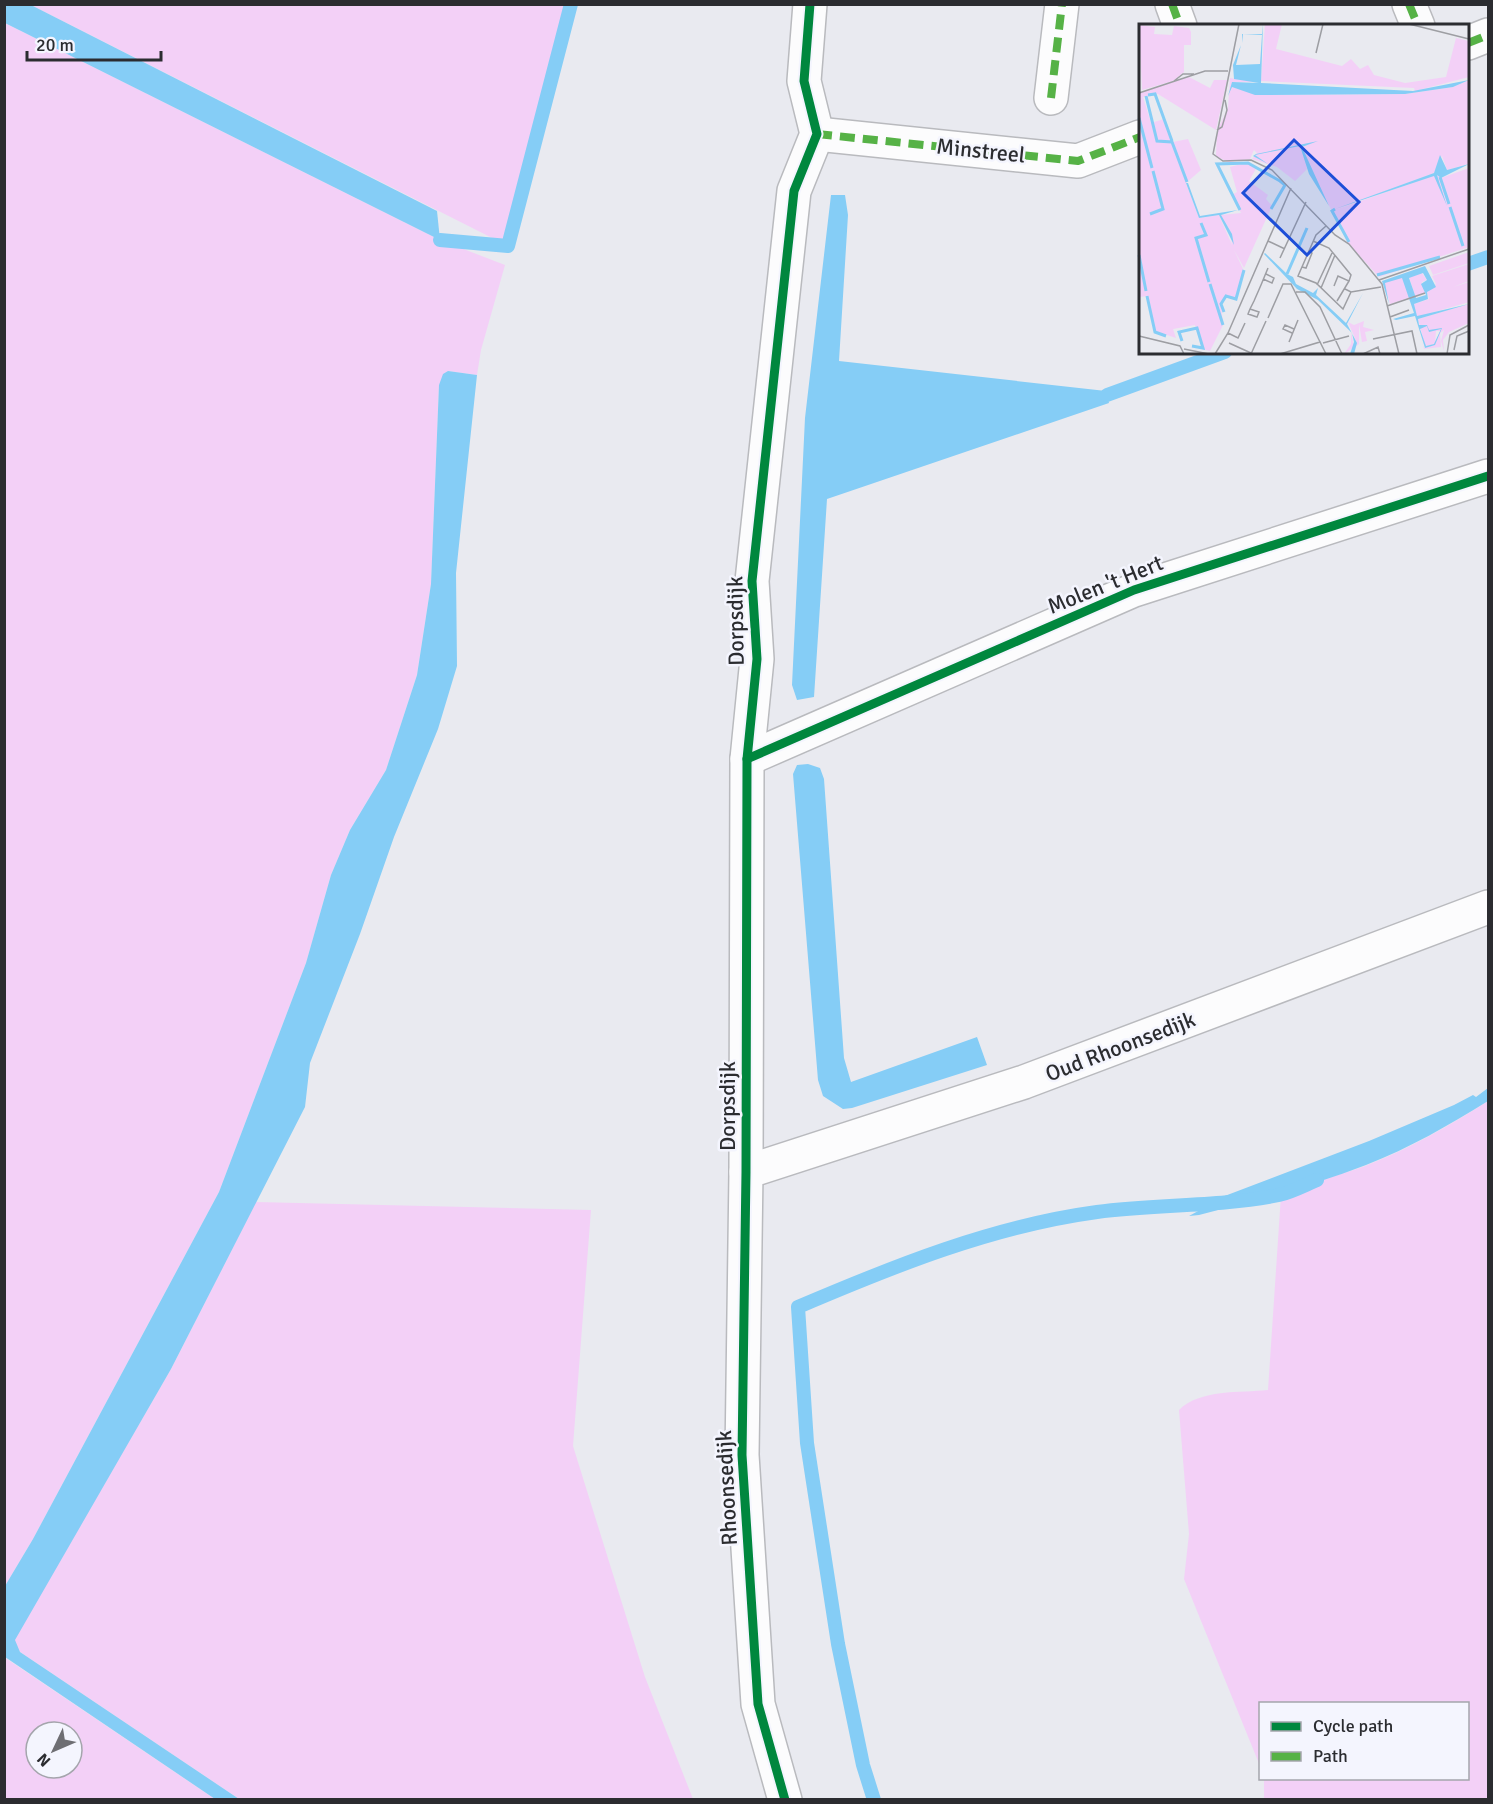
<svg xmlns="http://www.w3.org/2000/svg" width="1493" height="1804" font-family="Signika,sans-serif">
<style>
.green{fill:#f3d0f7;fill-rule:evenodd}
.water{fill:#85cdf6}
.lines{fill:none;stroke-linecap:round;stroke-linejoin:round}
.stream{stroke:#85cdf6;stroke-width:14}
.minor-casing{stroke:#b9babe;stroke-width:36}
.minor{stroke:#fcfcfd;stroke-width:33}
.quiet{stroke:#56b246;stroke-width:8;stroke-dasharray:15 8;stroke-linecap:butt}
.cycleway-casing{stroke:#f4f5fe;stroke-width:13}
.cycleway{stroke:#00873e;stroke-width:9}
.labels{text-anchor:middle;stroke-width:5;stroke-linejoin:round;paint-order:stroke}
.street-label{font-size:22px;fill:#2b2c30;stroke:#f4f5fe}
.inset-river{fill:none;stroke:#85cdf6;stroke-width:3}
.inset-road{fill:none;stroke:#9d9ea3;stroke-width:1.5}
.view{fill:#1d4ed8;fill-opacity:0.15;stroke:#1d4ed8;stroke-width:3}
.inset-edge{fill:none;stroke:#2b2c30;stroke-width:3}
</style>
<rect width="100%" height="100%" fill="#e9eaf0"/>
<!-- green -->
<g class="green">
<path d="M 31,5 L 571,5 L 508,246 Z"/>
<path d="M 5,23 L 440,240 L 505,265 L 481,350 L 477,375 L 448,371 L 439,385 L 431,584 L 417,675 L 386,770 L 350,830 L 331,875 L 306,963 L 219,1192 L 33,1539 L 5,1586 Z"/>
<path d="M 1488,1101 L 1488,1799 L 1264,1799 L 1264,1779 L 1468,1778 L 1468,1704 L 1260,1704 L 1260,1766 L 1184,1579 L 1189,1534 L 1179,1410 C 1200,1389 1240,1393 1268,1390 L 1281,1195 C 1308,1183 1337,1176 1365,1166 C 1409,1149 1449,1126 1488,1101 Z"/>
<path d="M 256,1202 L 591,1210 L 573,1446 L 645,1677 L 693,1799 L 239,1799 L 20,1652 L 14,1640 L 171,1369 Z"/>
<path d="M 4,1657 L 215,1799 L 5,1799 ZM 36,1732 L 72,1732 L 72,1768 L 36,1768 Z"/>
</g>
<!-- water -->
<g class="water">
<path d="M 4,5 L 31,5 L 437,211 L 440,240 L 5,23 Z"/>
<path d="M 831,195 L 845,195 L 848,215 L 839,361 L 1106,391 L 1109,403 L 827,499 L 814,697 L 797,700 L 792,685 L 805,418 Z"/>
<path d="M 448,371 L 477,375 L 456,573 L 457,666 L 438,729 L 394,837 L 360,934 L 310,1063 L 305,1107 L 171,1369 L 15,1640 L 20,1652 L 239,1799 L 215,1799 L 5,1657 L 5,1586 L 33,1539 L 219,1192 L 306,963 L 331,875 L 350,830 L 386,770 L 417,675 L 431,584 L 439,385 L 443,374 Z"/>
<path d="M 808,764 L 820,768 L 824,779 L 844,1058 L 851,1082 L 977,1037 L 987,1065 L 852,1108 L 843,1109 L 823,1096 L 818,1080 L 793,774 L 797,765 Z"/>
<path d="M 1488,1088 L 1488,1101 C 1449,1125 1410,1148 1366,1165 C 1312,1186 1255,1200 1199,1215 L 1189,1216 L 1211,1204 L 1217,1207 L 1223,1204 L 1222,1197 L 1369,1141 L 1454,1105 L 1473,1095 L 1476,1097 Z"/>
</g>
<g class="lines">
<!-- stream -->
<g class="stream">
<path d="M 440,240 L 508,246 L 571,4"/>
<path d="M 1468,264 L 1488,257"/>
<path d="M 1107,395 L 1225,352"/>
<path d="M 874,1800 L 863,1765 L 838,1644 L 807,1443 L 798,1307 C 894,1266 993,1226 1097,1212 C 1157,1204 1219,1207 1279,1195 C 1292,1192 1305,1185 1317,1180"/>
</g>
<defs>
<g id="minor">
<path d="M 1172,4 L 1180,26"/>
<path d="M 1409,4 L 1418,26"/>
<path d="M 1468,43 L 1488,35"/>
<path d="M 1051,98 L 1062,4"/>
<path d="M 817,134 L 1078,161 L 1140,137"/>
<path d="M 747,759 L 1134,590 L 1488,476"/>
<path d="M 746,1172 L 1024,1082 L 1488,907"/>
<path d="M 785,1800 L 758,1704 L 742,1455 L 746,1172 L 747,759 L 757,659 L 752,581 L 794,191 L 817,134 L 804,81 L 810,4"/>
</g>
</defs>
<!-- minor casing -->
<use href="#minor" class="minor-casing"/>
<!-- minor -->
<use href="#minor" class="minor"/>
<!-- quiet -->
<g class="quiet">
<path d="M 1172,4 L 1180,26"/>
<path d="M 1409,4 L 1418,26"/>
<path d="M 1468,43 L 1488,35"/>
<path d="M 1051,98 L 1062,4"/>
<path d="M 817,134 L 1078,161 L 1140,137"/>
</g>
<defs>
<g id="cycleway">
<path d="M 747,759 L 1134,590 L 1488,476"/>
<path d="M 785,1800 L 758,1704 L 742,1455 L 746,1172 L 747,759 L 757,659 L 752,581 L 794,191 L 817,134 L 804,81 L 810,4"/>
</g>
</defs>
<!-- cycleway casing -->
<use href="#cycleway" class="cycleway-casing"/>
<!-- cycleway -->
<use href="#cycleway" class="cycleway"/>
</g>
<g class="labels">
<!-- street labels -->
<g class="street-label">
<text transform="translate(981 150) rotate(6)" y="8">Minstreel</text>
<text transform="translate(1105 584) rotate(-22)" y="8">Molen 't Hert</text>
<text transform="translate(735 621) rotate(-91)" y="8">Dorpsdijk</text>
<text transform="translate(1120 1046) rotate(-21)" y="8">Oud Rhoonsedijk</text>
<text transform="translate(727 1106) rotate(-90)" y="8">Dorpsdijk</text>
<text transform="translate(726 1488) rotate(-93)" y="8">Rhoonsedijk</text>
</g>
</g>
<!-- overview -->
<g transform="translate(1139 24)">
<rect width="330" height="330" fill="#e9eaf0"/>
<path d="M 126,0 L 143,0 L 137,25 L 203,42 L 212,35 L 221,45 L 229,41 L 235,51 L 266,59 L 307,53 L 317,14 L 330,17 L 330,53 L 276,67 L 275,64 L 122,57 ZM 0,1 L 16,3 L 15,10 L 33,11 L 35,2 L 50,4 L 52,8 L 52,21 L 45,21 L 45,48 L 34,57 L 3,66 ZM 50,53 L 71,64 L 75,56 L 88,56 L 77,106 L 19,70 L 4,73 L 12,99 L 25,95 L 34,118 L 49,115 L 62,146 L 47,159 L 60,194 L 80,191 L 93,221 L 91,206 L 81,191 L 102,189 L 93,171 L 98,168 L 91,143 L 106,139 L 118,143 L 110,157 L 129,171 L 127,175 L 133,182 L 105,244 L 95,226 L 105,247 L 97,275 L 87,272 L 82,280 L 84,301 L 71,327 L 63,325 L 56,301 L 34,305 L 37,314 L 16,307 L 9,272 L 0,273 L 0,69 ZM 91,54 L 120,58 L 93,58 L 92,63 L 125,71 L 266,70 L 314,63 L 330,56 L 329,140 L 308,146 L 303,132 L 295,149 L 193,187 L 170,145 L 163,120 L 168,145 L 156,157 L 138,143 L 113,135 L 118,129 L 115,126 L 111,135 L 89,138 L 77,132 L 78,107 L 89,84 ZM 330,144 L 330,223 L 240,253 L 208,218 L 193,187 L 299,150 L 302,154 ZM 330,228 L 330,239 L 294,251 L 290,242 ZM 330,240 L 330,257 L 314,263 L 330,258 L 330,278 L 278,293 L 275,280 L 290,275 L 288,268 L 297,260 L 293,252 ZM 283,249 L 288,256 L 283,258 L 286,269 L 276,272 L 270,253 ZM 263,253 L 272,273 L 251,280 L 245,259 ZM 330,280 L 330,299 L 310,308 L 304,316 L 305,327 L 302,317 L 305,306 L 301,309 L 302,323 L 285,325 L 282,314 L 285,324 L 295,321 L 301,307 L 297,307 L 296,320 L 286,322 L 279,295 ZM 225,297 L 224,303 L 235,306 L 226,308 L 228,317 L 223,318 L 220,300 L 220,320 L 205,330 L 212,320 L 212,308 L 215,322 L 218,319 L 209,298 L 215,301 Z" fill="#f3d0f7"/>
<path d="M 124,0 L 122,59 L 274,67 L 330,56 L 314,63 L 266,70 L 116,71 L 93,63 L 89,72 L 93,58 L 120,59 L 95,55 L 94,41 L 102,21 L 97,41 L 121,40 L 123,11 L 104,10 L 103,19 L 103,10 L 123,10 ZM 179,117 L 163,123 L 190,182 L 170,150 L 161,122 L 116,131 L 129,140 L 114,132 L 117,130 ZM 301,131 L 308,146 L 330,140 L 302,154 L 298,151 L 308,182 L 295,152 L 196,185 L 295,149 ZM 47,159 L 49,159 L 61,192 L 99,186 L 82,191 L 93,210 L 95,221 L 80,191 L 60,194 ZM 125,230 L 126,229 L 148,250 L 154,253 L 157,260 L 174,269 L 179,264 L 177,271 L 207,299 L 224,269 L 208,300 L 218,319 L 215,330 L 211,330 L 215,318 L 213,309 L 179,276 L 158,265 ZM 286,242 L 297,263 L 288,268 L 289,275 L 275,280 L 278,292 L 330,280 L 279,295 L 280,301 L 288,301 L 290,306 L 303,304 L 296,321 L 286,324 L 276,292 L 257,296 L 254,295 L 275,289 L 263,254 L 246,259 L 250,280 L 243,257 ZM 284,249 L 288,256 L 282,260 L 287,271 L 277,274 L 270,254 ZM 288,302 L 290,308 L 302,305 L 295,320 L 287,322 L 281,305 Z" fill="#85cdf6" fill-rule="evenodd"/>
<path class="inset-river" d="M 9,71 L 16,70 L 33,117M 7,72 L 18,117 L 33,118 L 48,158M 0,94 L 13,144M 301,153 L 310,180M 311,183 L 324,222M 196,185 L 193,187 L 210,218M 101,186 L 78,140 L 109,139 L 141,157 L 146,161 L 132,185M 11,190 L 24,185 L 14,147M 62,199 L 67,211 L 57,214 L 70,258M 0,231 L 7,267M 148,250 L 168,204M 238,251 L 301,233M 71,260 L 84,301M 8,272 L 16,308 L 27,312M 85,288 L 82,280 L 87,272 L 97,275 L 105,246M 43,317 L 40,308 L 58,304 L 64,324 L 53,322"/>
<path class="inset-road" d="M 100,0 L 74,130 L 84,137 L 112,136 L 133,146 L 196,211 L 210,220 L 243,260 L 260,330M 270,0 L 330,15M 177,29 L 184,0M 35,57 L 44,50 L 55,50M 0,69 L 66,47 L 89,47M 78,106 L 83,103 L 88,86 L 86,76M 187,202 L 177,211 L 159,252 L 177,259 L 204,285 L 212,268M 129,217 L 146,225M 174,217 L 190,224 L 212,251 L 210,257M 141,234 L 167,178M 163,243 L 167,244 L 173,229 L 170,227M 124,255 L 133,259 L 135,254 L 127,250M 240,256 L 330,225M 178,261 L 193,229M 195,262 L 199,252 L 210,257 L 198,277M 182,264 L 196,231M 206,265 L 212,268 L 242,263M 157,268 L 166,268 L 181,283 L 203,330M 248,282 L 286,269M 111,285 L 120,288 L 118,293 L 109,290 L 111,285 L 115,277 L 122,261 L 129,244M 251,293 L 270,286M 129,294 L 144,260 L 152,260 L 181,318M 89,309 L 99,314 L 106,299M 153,309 L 144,305 L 146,301 L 155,305M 0,312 L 41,322 L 45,330M 234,315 L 273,307 L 278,330M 150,318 L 159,296M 90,319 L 112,329M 184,319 L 210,312M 45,325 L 70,330M 315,326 L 318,312 L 330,307M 76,330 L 89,309 L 152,164M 112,330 L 127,297M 141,330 L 181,318 L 187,330M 224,330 L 239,323 L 241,330M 308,330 L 311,311 L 330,301"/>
<path class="view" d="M 155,116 L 220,178 L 168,231 L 104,169 Z"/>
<rect width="330" height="330" class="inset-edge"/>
</g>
<!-- border -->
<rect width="1493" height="1804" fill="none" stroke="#2b2c30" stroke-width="12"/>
<!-- legend -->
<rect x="1259" y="1702" width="210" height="78" fill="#f4f5fe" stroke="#a4a5ac" stroke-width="1.5"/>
<rect x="1271" y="1722" width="30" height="9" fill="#00873e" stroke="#a4a5ac" stroke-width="1.5"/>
<text x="1313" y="1732" font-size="18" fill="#2b2c30">Cycle path</text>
<rect x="1271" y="1752" width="30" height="9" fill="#56b246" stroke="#a4a5ac" stroke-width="1.5"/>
<text x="1313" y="1762" font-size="18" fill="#2b2c30">Path</text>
<!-- north arrow -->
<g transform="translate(54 1750) rotate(226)"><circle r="28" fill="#f4f5fe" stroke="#a4a5ac" stroke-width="1.5"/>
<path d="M0-4.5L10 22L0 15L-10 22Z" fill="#6e6e73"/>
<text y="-9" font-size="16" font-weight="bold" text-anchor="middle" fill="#2b2c30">N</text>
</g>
<!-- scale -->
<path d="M27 51v9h134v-9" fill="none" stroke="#2b2c30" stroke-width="3"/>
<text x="36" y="51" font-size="18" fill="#2b2c30" stroke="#f4f5fe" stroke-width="4.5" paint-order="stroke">20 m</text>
</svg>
